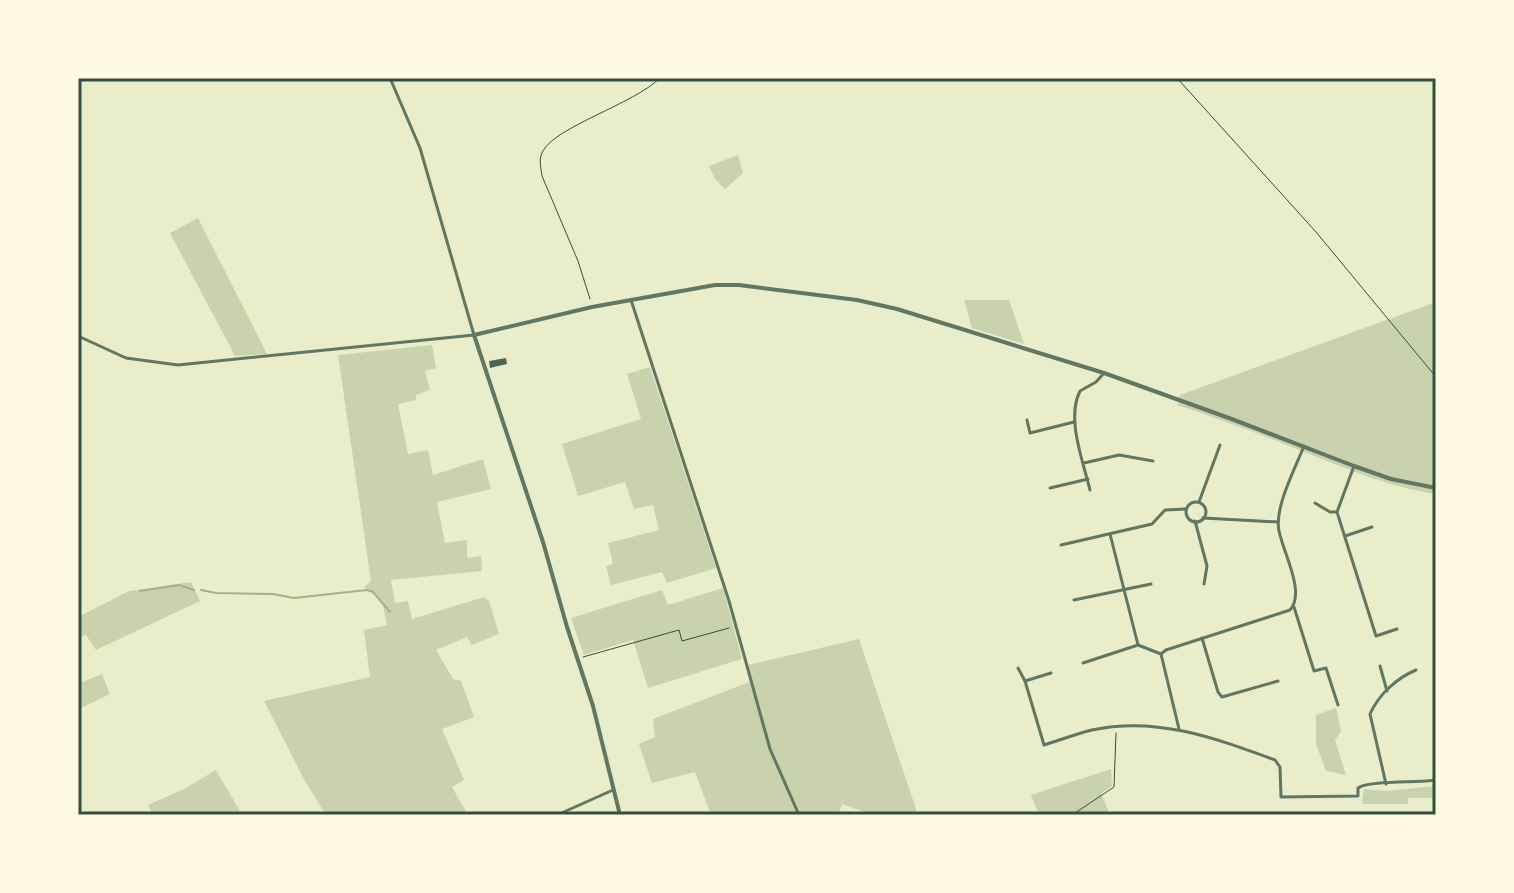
<svg xmlns="http://www.w3.org/2000/svg" width="1514" height="893" font-family="'Golos Text',sans-serif">
<style>
.green{fill:#cad2ad}
.lines{fill:none;stroke-linecap:round;stroke-linejoin:round}
.stream{stroke:#a3b18a;stroke-width:2}
.building{fill:#4f6655}
.path{stroke:#344e41;stroke-width:1}
.minor{stroke:#617663;stroke-width:3}
.tertiary{stroke:#617663;stroke-width:4}
.neatline{fill:none;stroke:#344e41;stroke-width:3}
</style>
<rect width="100%" height="100%" fill="#e9edc9"/>
<!-- green -->
<g class="green">
<path d="M 738,155 L 743,173 L 725,189 L 715,179 L 709,166 Z"/>
<path d="M 198,218 L 267,354 L 235,356 L 170,233 Z"/>
<path d="M 964,300 L 1009,300 L 1024,344 L 972,328 Z"/>
<path d="M 1436,302 L 1436,494 C 1387,487 1340,466 1294,448 C 1255,432 1217,418 1177,405 L 1180,395 Z"/>
<path d="M 432,345 L 436,368 L 425,371 L 430,390 L 416,395 L 416,400 L 398,404 L 408,454 L 428,450 L 433,475 L 483,459 L 491,489 L 437,502 L 445,543 L 467,540 L 467,558 L 481,556 L 482,571 L 391,580 L 395,603 L 408,601 L 412,619 L 484,597 L 489,601 L 499,634 L 472,645 L 467,637 L 436,650 L 453,679 L 461,681 L 474,717 L 442,729 L 464,780 L 452,787 L 468,815 L 326,815 L 305,781 L 264,701 L 370,677 L 364,630 L 387,625 L 382,601 L 364,587 L 371,581 L 338,355 Z"/>
<path d="M 650,367 L 716,568 L 667,583 L 662,572 L 611,585 L 606,566 L 613,564 L 608,543 L 659,530 L 653,505 L 634,509 L 625,482 L 578,496 L 562,444 L 641,419 L 627,374 Z"/>
<path d="M 191,582 L 200,601 L 96,650 L 86,635 L 78,638 L 78,617 L 129,591 Z"/>
<path d="M 723,588 L 742,659 L 648,688 L 633,640 L 584,655 L 571,618 L 662,590 L 668,605 Z"/>
<path d="M 859,639 L 918,815 L 873,815 L 842,804 L 838,815 L 711,815 L 695,772 L 652,783 L 639,744 L 655,737 L 653,719 L 752,681 L 748,665 Z"/>
<path d="M 102,674 L 110,694 L 81,708 L 78,704 L 78,684 Z"/>
<path d="M 1336,708 L 1341,731 L 1335,740 L 1346,775 L 1326,771 L 1316,744 L 1316,715 Z"/>
<path d="M 1111,769 L 1112,786 L 1101,793 L 1110,815 L 1039,815 L 1031,795 Z"/>
<path d="M 216,770 L 242,815 L 153,815 L 148,805 L 184,789 Z"/>
<path d="M 1436,786 L 1436,798 L 1408,798 L 1408,804 L 1363,804 L 1362,802 L 1364,789 L 1386,791 Z"/>
</g>
<g class="lines">
<!-- stream -->
<g class="stream">
<path d="M 201,590 L 216,593 L 273,594 L 294,598 L 367,590 L 373,592 L 390,612"/>
<path d="M 140,591 L 179,585 L 194,590"/>
</g>
</g>
<!-- building -->
<path class="building" d="M 506,358 L 507,364 L 490,368 L 489,361 Z"/>
<g class="lines">
<!-- path -->
<g class="path">
<path d="M 1177,78 L 1316,232 L 1436,377"/>
<path d="M 590,299 L 578,261 L 542,176 C 541,167 538,159 543,151 C 555,127 634,104 660,78"/>
<path d="M 583,657 L 679,630 L 682,641 L 729,628"/>
<path d="M 808,815 L 811,815"/>
<path d="M 1072,815 L 1114,787 L 1116,733"/>
</g>
<!-- minor -->
<g class="minor">
<path d="M 631,300 L 729,601 L 770,749 L 799,815"/>
<path d="M 78,336 L 126,358 L 178,365 L 474,335 L 420,148 L 390,78"/>
<path d="M 1027,420 L 1030,433 L 1074,422"/>
<path d="M 1084,463 L 1119,455 L 1153,461"/>
<path d="M 1354,466 L 1337,512 L 1376,636 L 1397,629"/>
<path d="M 1050,488 L 1088,479"/>
<path d="M 1090,490 C 1083,461 1066,418 1080,391 L 1096,382 L 1104,373"/>
<path d="M 1199,502 L 1220,445"/>
<circle cx="1196" cy="512" r="10"/>
<path d="M 1315,503 L 1330,512 L 1337,512"/>
<path d="M 1203,518 L 1278,522"/>
<path d="M 1195,521 L 1207,566 L 1204,584"/>
<path d="M 1110,534 L 1138,645"/>
<path d="M 1345,536 L 1372,527"/>
<path d="M 1061,545 L 1152,524 L 1165,510 L 1186,509"/>
<path d="M 1074,600 L 1151,584"/>
<path d="M 1294,607 L 1314,671 L 1326,668 L 1338,705"/>
<path d="M 1202,638 L 1218,692 L 1222,697 L 1278,681"/>
<path d="M 1083,663 L 1138,645 L 1161,654"/>
<path d="M 1380,666 L 1387,691"/>
<path d="M 1018,668 L 1025,681 L 1044,745 C 1060,740 1076,734 1092,730 C 1156,716 1215,738 1275,760 L 1280,767 L 1281,797 L 1358,796 L 1358,788 C 1368,780 1419,783 1436,780"/>
<path d="M 1025,681 L 1051,673"/>
<path d="M 1179,729 L 1161,654 L 1166,650 L 1290,610 C 1306,593 1283,552 1279,531 C 1274,508 1295,469 1304,446"/>
<path d="M 1386,784 L 1370,714 C 1379,694 1397,678 1416,670"/>
<path d="M 557,815 L 613,790"/>
</g>
<!-- tertiary -->
<path class="tertiary" d="M 620,815 L 593,706 L 567,627 L 543,542 L 474,335 L 592,307 L 715,285 L 739,285 L 857,300 L 897,309 L 1104,373 L 1229,418 L 1354,466 L 1391,479 L 1436,488"/>
</g>
<!-- border -->
<rect width="1514" height="893" fill="none" stroke="#fefae0" stroke-width="160"/>
<rect x="80" y="80" width="1354" height="733" class="neatline"/>
</svg>
